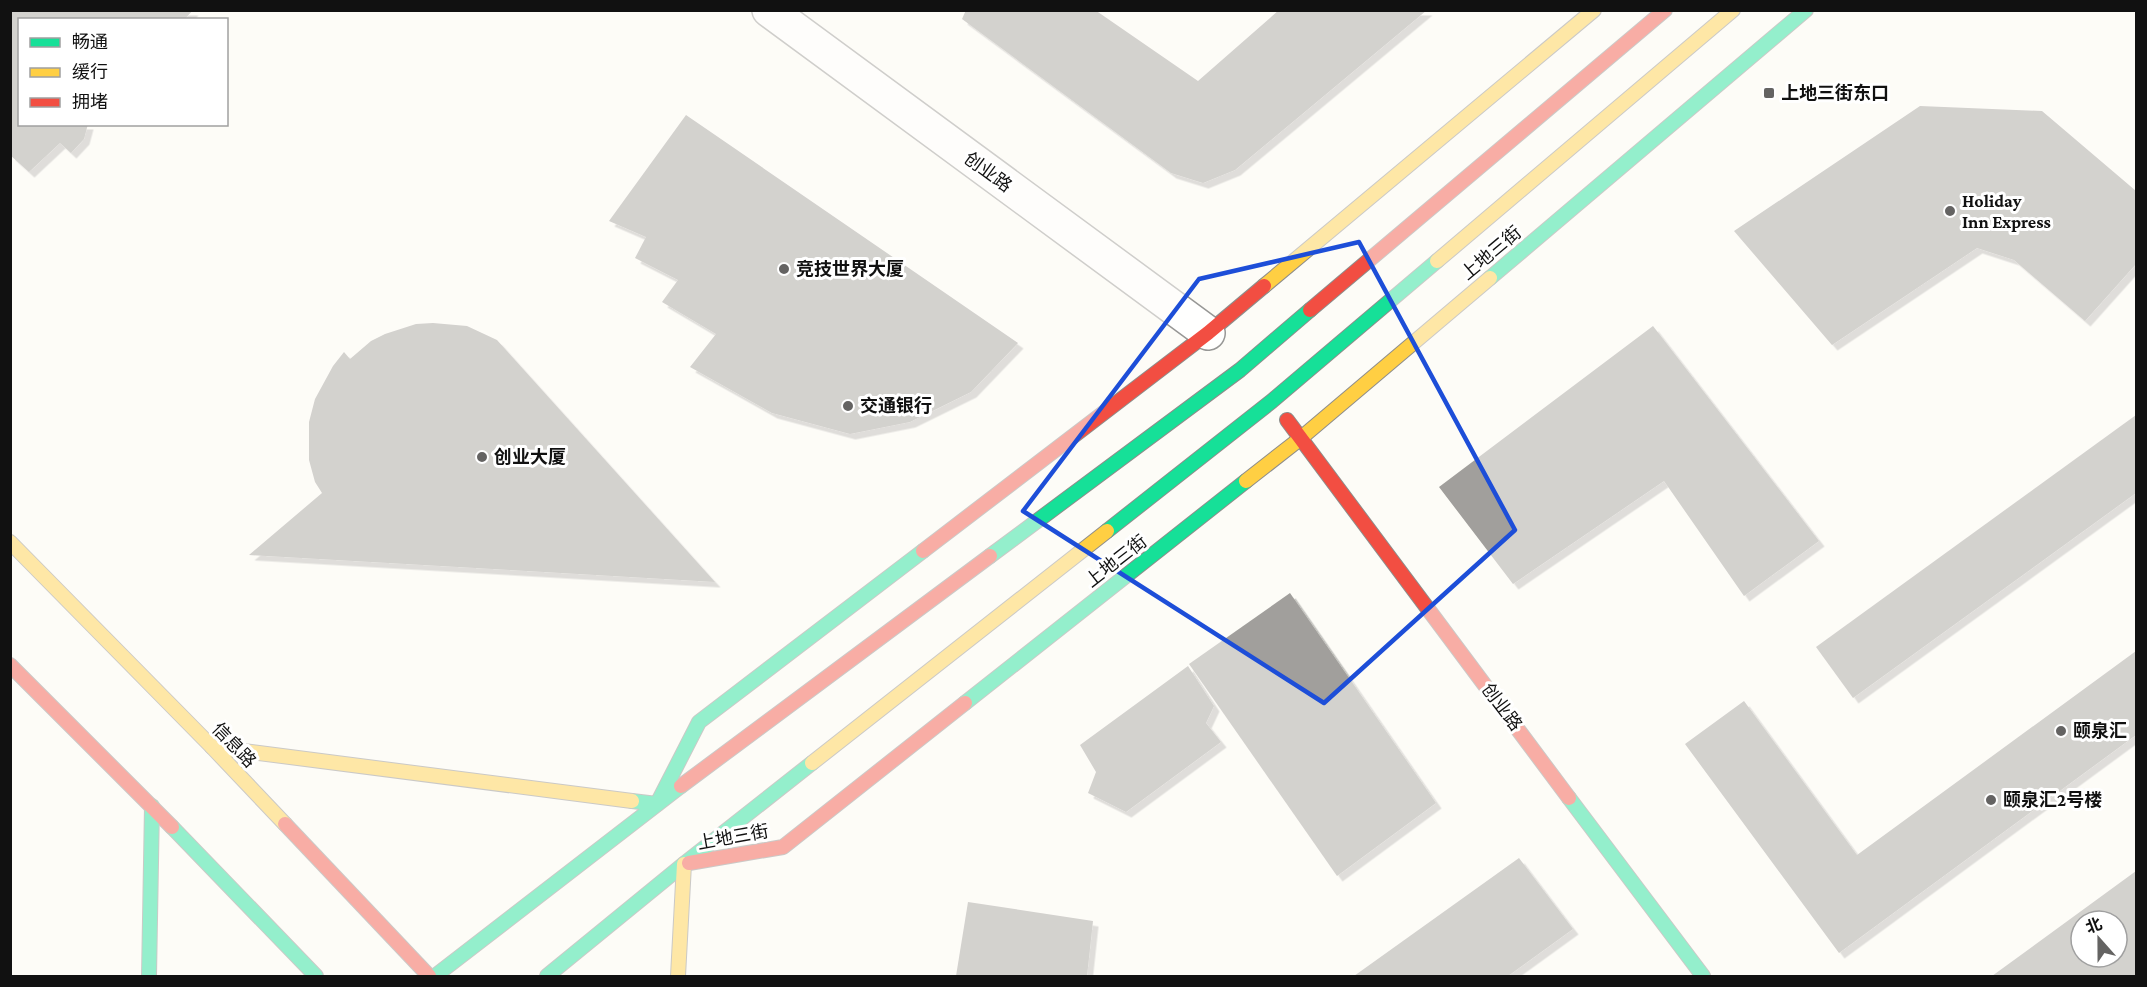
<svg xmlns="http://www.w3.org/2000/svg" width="2147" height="987" font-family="'Crimson Pro','Noto Sans SC',serif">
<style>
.building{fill:#a19f9c;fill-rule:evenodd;filter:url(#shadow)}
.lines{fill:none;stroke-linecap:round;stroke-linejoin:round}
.street-casing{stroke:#979795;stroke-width:36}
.fast-casing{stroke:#8e8d8b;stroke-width:16}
.slow-casing{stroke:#8e8d8b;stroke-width:16}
.jam-casing{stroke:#8e8d8b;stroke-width:16}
.street{stroke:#fffffe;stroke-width:33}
.fast{stroke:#16e098;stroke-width:14}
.slow{stroke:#ffcf43;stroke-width:14}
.jam{stroke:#f24e42;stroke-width:14}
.marked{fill:none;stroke:#1d4ed8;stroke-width:4.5;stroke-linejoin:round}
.poi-dot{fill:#646362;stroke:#fff;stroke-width:2}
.labels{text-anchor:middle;stroke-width:6;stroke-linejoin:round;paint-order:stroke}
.poi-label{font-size:18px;font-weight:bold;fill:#111;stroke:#fff;text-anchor:start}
.street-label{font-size:18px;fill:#111;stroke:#fff}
</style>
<defs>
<filter id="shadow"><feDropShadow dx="5.5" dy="5.5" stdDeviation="0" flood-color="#0004"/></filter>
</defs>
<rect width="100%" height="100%" fill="#fdfcf7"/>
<!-- building -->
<g class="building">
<path d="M 10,10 L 193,10 L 184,20 L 20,20 L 20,124 L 88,124 L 84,139 L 71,153 L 60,143 L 29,172 L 10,155 Z"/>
<path d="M 966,10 L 1095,10 L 1198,81 L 1279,10 L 1427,10 L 1235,170 L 1203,183 L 1171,173 L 962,19 Z"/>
<path d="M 1920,106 L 2042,111 L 2136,191 L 2136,264 L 2085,321 L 2014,260 L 1977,248 L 1832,345 L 1734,231 Z"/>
<path d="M 686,115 L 1018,343 L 971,392 L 910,422 L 850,434 L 772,413 L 690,367 L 716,334 L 662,302 L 678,280 L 635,258 L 646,237 L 609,221 Z"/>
<path d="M 433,323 L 467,326 L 497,340 L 715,582 L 249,555 L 322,493 L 315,482 L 309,460 L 309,422 L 315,399 L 333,366 L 344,352 L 350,359 L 371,341 L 385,334 L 416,324 Z"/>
<path d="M 1653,326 L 1819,541 L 1744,596 L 1664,481 L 1513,584 L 1439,487 Z"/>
<path d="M 2136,415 L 2136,493 L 1853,698 L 1816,647 Z"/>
<path d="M 1290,593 L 1436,803 L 1337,876 L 1189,664 Z"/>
<path d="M 2136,651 L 2136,735 L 1839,953 L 1685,744 L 1744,701 L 1857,855 Z"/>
<path d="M 1188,666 L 1214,706 L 1206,723 L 1221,742 L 1126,812 L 1088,793 L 1096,772 L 1080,745 Z"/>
<path d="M 1519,858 L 1573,929 L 1508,976 L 1354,976 Z"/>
<path d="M 2136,871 L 2136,976 L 1992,976 ZM 2081,921 L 2117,921 L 2117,957 L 2081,957 Z"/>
<path d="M 968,902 L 1093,921 L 1087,976 L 956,976 Z"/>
</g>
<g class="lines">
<defs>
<path id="street" d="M 769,10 L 1208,333"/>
<g id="fast">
<path d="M 1490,278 L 1806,10"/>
<path d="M 1107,531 L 1272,401 L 1437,261"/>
<path d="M 990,556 L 1240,370 L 1310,310"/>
<path d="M 965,703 L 1246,481"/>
<path d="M 1569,798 L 1703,976"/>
<path d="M 632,801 L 657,804 L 699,722 L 923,551"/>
<path d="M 172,827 L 316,976"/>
<path d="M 149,976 L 152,806"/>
<path d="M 435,976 L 681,786"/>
<path d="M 547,976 L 684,864 L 812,763"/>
</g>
<g id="slow">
<path d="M 1437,261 L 1733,10"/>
<path d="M 1264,286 L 1594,10"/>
<path d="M 1246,481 L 1301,438 L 1490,278"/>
<path d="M 10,542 L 212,747 L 285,824"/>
<path d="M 212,747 L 632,801"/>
<path d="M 812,763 L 1107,531"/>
<path d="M 678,976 L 684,864"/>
</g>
<g id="jam">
<path d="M 1310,310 L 1665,10"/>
<path d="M 1287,420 L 1569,798"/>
<path d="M 923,551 L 1208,333 L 1264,286"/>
<path d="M 10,665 L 172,827"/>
<path d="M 681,786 L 990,556"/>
<path d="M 285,824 L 429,976"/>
<path d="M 689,863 L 783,847 L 965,703"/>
</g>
</defs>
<!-- street casing -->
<use href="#street" class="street-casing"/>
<!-- fast casing -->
<use href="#fast" class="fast-casing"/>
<!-- slow casing -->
<use href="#slow" class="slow-casing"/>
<!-- jam casing -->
<use href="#jam" class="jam-casing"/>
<!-- street -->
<use href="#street" class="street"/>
<!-- fast -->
<use href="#fast" class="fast"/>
<!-- slow -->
<use href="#slow" class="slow"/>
<!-- jam -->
<use href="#jam" class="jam"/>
</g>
<!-- marked area -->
<path d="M0 0H2147V987H0ZM 1359,242 L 1515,530 L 1324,703 L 1023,511 L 1199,279 Z" fill="#fdfcf7" fill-opacity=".55" fill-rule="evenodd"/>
<path class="marked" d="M 1359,242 L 1515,530 L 1324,703 L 1023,511 L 1199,279 Z"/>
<!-- markers -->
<g class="poi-dot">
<rect x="1763" y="87" width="12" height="12" rx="3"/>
<circle cx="1950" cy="211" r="6"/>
<circle cx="784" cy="269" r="6"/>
<circle cx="848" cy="406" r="6"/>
<circle cx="482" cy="457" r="6"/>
<circle cx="2061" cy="731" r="6"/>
<circle cx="1991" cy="800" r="6"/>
</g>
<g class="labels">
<!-- poi labels -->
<g class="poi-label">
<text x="1781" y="99">上地三街东口</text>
<text x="1962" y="207">Holiday<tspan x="1962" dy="21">Inn Express</tspan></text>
<text x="796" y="275">竞技世界大厦</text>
<text x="860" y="412">交通银行</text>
<text x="494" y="463">创业大厦</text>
<text x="2073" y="737">颐泉汇</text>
<text x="2003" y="806">颐泉汇2号楼</text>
</g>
<!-- street labels -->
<g class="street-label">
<text transform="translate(988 172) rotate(36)" y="6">创业路</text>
<text transform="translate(1491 253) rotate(-40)" y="6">上地三街</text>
<text transform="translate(1116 561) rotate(-38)" y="6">上地三街</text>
<text transform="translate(1502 707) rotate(53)" y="6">创业路</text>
<text transform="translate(234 745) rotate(46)" y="6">信息路</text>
<text transform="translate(733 837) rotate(-10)" y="6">上地三街</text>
</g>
</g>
<!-- border -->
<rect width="2147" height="987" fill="none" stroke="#111111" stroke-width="24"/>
<!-- legend -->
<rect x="18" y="18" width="210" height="108" fill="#ffffff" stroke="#a0a0a0" stroke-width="1.5"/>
<rect x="30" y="38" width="30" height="9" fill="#16e098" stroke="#a0a0a0" stroke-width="1.5"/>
<text x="72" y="48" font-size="18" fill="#111111">畅通</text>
<rect x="30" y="68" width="30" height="9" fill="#ffcf43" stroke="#a0a0a0" stroke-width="1.5"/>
<text x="72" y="78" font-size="18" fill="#111111">缓行</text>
<rect x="30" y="98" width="30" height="9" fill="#f24e42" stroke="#a0a0a0" stroke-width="1.5"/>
<text x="72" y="108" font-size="18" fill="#111111">拥堵</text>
<!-- north arrow -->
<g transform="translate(2099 939) rotate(339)"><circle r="28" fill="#ffffff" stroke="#a0a0a0" stroke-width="1.5"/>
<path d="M0-4.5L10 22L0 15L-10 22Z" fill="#646362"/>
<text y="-9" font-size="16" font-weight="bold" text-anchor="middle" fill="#111111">北</text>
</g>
</svg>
